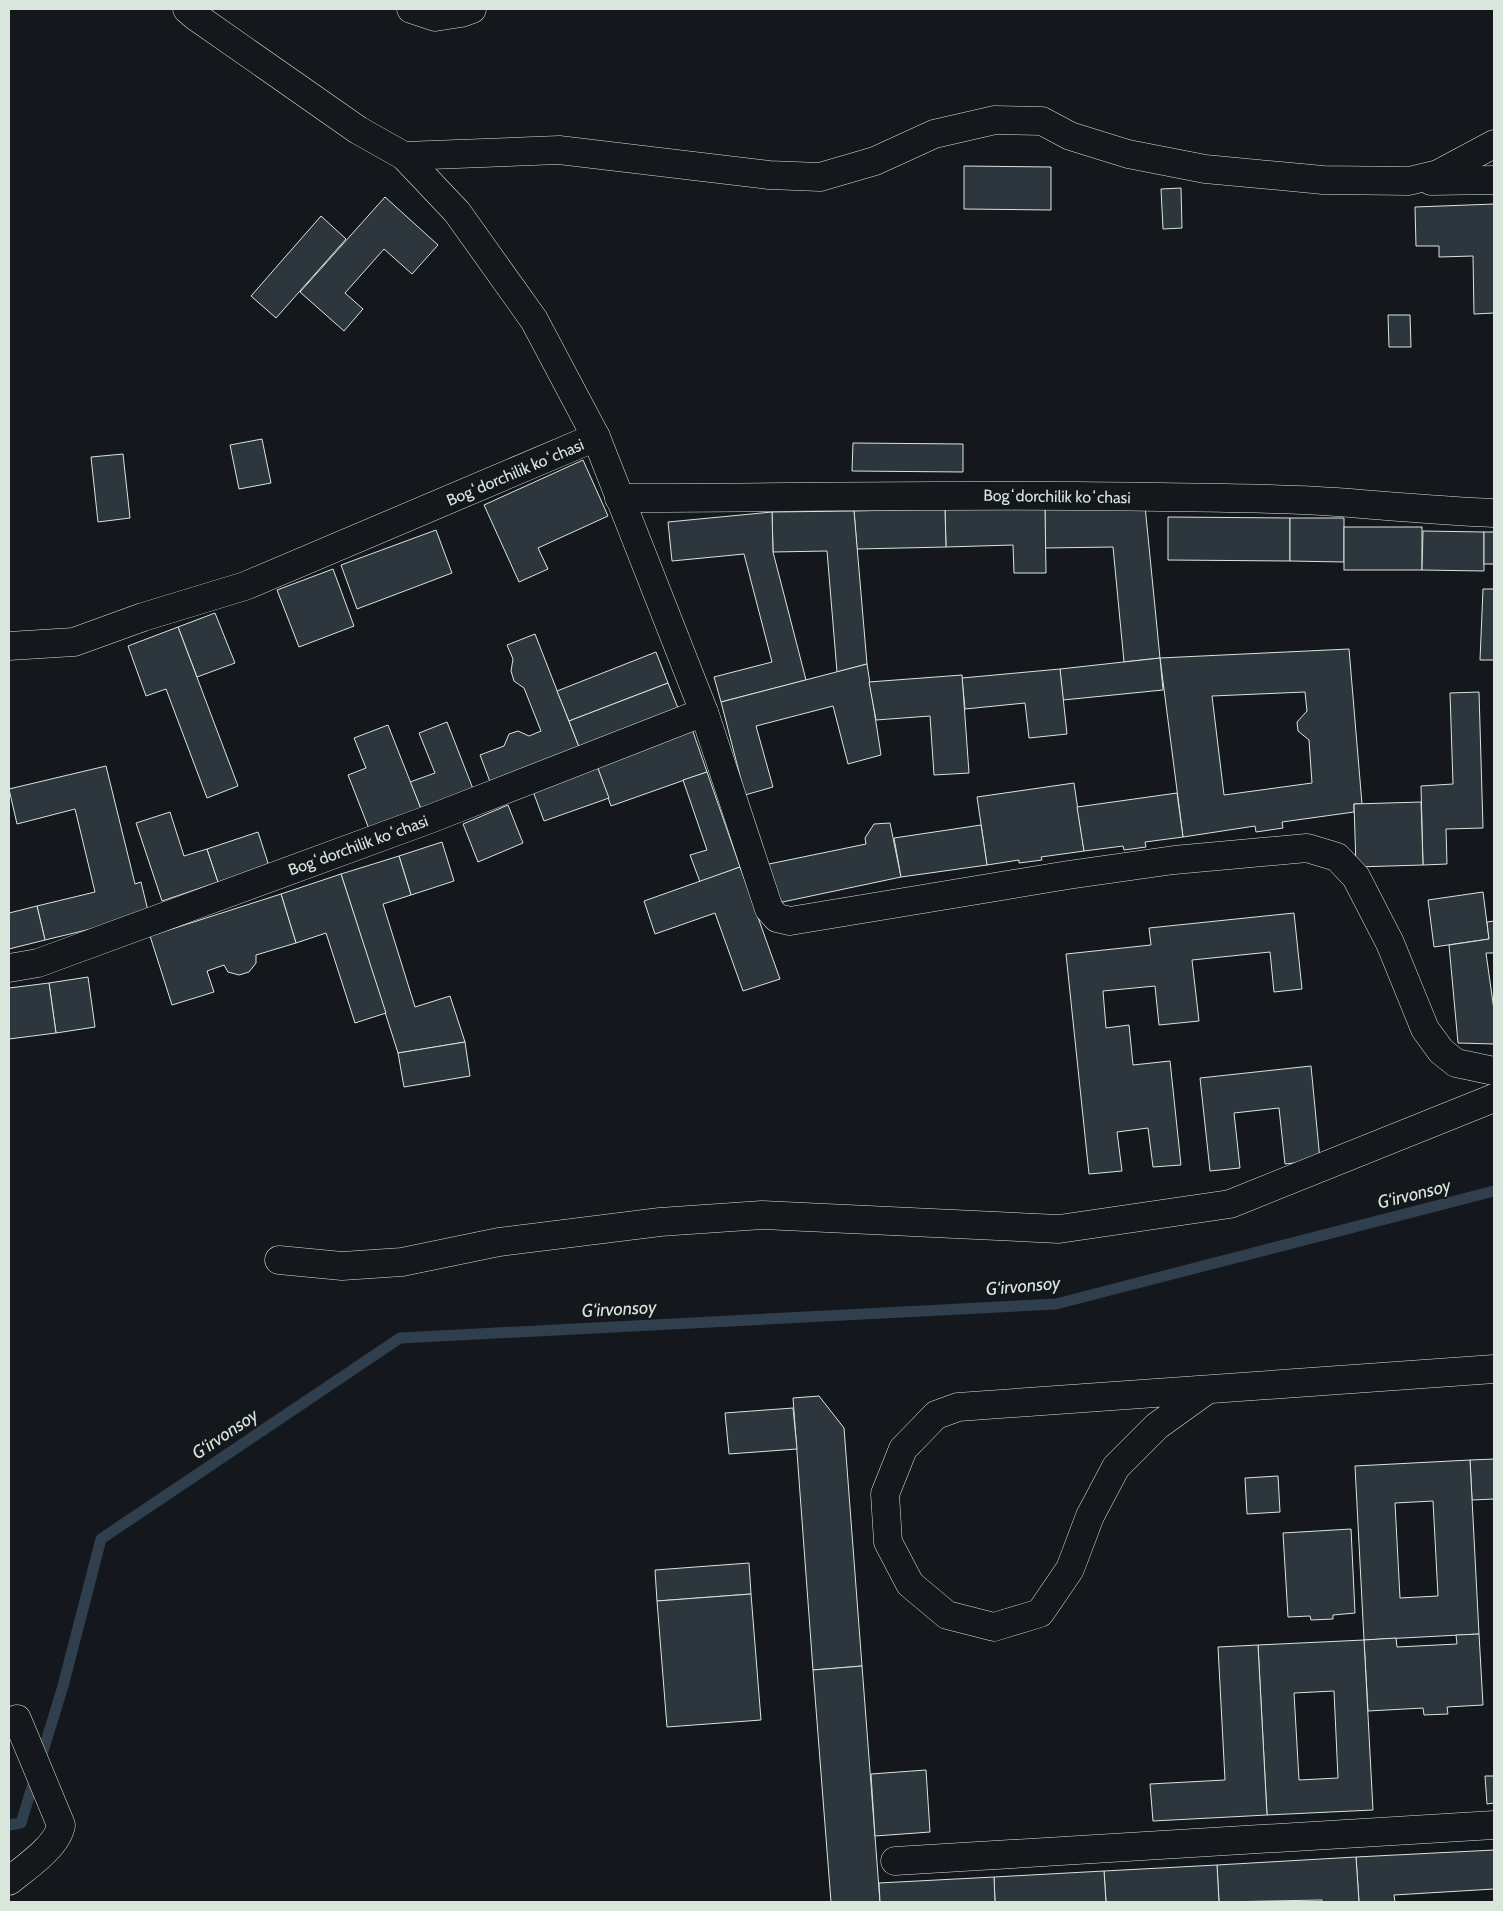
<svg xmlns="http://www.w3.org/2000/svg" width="1503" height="1911" font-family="Cabin,sans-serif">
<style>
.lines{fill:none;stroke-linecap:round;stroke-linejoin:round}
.stream{stroke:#2f3f4d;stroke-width:11}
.building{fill:#2c363c;stroke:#d8e6dc;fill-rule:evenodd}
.minor-casing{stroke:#d8e6dc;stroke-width:29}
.minor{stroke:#14181c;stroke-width:28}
.labels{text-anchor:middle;stroke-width:4;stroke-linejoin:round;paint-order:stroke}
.street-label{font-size:16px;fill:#d8e6dc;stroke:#14181c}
.water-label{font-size:18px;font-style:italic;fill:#d8e6dc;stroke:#14181c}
</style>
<rect width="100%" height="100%" fill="#14181c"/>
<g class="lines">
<!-- stream -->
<path class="stream" d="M 9,1825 L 21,1823 L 63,1686 L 101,1539 L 400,1338 L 1056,1304 L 1494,1191"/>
</g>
<!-- building -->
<g class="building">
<path d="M 964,166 L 1051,167 L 1051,210 L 964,209 Z"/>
<path d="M 1181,188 L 1182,228 L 1163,229 L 1161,189 Z"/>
<path d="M 385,197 L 438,245 L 412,274 L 384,249 L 345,293 L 363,309 L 344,331 L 300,292 Z"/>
<path d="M 1494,204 L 1494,313 L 1474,314 L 1473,256 L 1439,257 L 1439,246 L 1416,246 L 1415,207 Z"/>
<path d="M 321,216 L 346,239 L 276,318 L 251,296 Z"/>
<path d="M 1388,315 L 1410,315 L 1411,347 L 1389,347 Z"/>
<path d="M 262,439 L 271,483 L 239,489 L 230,445 Z"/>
<path d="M 853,443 L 963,444 L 963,472 L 852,471 Z"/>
<path d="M 123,454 L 130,518 L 98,522 L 91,457 Z"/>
<path d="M 583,460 L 608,516 L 538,548 L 548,569 L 519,582 L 484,505 Z"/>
<path d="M 1145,506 L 1160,658 L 1124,662 L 1113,547 L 1045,548 L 1045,508 Z"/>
<path d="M 1045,508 L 1046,573 L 1014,573 L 1013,545 L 946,547 L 945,509 Z"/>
<path d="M 945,509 L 946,547 L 857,549 L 854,511 Z"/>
<path d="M 854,511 L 867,664 L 837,672 L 827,551 L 773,552 L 772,512 Z"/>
<path d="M 772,512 L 773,552 L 806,680 L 721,702 L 714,677 L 772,662 L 744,554 L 672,561 L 668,522 Z"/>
<path d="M 1168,517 L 1290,518 L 1290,561 L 1168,560 Z"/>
<path d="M 1290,518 L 1344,518 L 1344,562 L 1290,561 Z"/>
<rect x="1344" y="527" width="78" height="43"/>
<path d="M 436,530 L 452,573 L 357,609 L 341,565 Z"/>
<path d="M 1423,531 L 1484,532 L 1484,571 L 1422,570 Z"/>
<rect x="1484" y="532" width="10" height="32"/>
<path d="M 333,569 L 354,626 L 299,647 L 277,590 Z"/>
<path d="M 1483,589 L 1494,589 L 1494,660 L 1480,660 Z"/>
<path d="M 215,613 L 235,663 L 197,677 L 178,627 Z"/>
<path d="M 178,627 L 238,786 L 207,798 L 166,689 L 146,696 L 128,646 Z"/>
<path d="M 535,634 L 581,752 L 492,787 L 480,755 L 504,746 L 509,734 L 518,731 L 529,736 L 541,731 L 524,688 L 514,681 L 511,671 L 513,659 L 507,645 Z"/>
<path d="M 1349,649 L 1362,804 L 1354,804 L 1354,812 L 1282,822 L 1283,828 L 1256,832 L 1255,826 L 1183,837 L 1160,658 ZM 1305,692 L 1307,711 L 1297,722 L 1298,731 L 1309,740 L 1312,783 L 1224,795 L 1212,696 Z"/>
<path d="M 656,652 L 668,683 L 569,721 L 557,691 Z"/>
<path d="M 1160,658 L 1163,690 L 1063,700 L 1060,669 Z"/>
<path d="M 867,664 L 881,755 L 848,764 L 833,706 L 756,726 L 773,787 L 745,795 L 721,702 Z"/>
<path d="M 1060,669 L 1067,734 L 1029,738 L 1025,703 L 965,709 L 962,678 Z"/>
<path d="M 962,675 L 969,773 L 934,775 L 930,716 L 876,720 L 869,682 Z"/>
<path d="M 668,683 L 680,713 L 581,752 L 569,721 Z"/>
<path d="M 1479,692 L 1483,828 L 1446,829 L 1447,864 L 1423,865 L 1421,786 L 1453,784 L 1450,693 Z"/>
<path d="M 447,722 L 475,794 L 423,814 L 410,782 L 435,773 L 419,733 Z"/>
<path d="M 388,725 L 423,814 L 371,834 L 348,775 L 366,768 L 354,738 Z"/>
<path d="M 692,729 L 707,772 L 611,806 L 596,763 Z"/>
<path d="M 596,763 L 609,798 L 544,821 L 531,786 Z"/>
<path d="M 106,766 L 135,884 L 141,882 L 149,915 L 45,940 L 37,906 L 95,892 L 75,809 L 17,824 L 9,789 Z"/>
<path d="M 707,772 L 740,867 L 700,882 L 690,855 L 707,850 L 683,780 Z"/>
<path d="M 1074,783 L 1084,851 L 1041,857 L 1042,860 L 1019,863 L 1019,860 L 987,865 L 977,797 Z"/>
<path d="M 1177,793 L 1183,837 L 1145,842 L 1146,847 L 1124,850 L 1123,846 L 1084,851 L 1077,807 Z"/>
<path d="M 1421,802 L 1423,865 L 1356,867 L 1354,804 Z"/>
<path d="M 508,805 L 523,843 L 478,862 L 463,824 Z"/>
<path d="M 170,812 L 184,856 L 207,849 L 218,882 L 162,901 L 136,823 Z"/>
<path d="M 890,823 L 901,877 L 773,904 L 764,865 L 866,844 L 865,838 L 874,824 Z"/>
<path d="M 981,825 L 987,865 L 901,877 L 894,838 Z"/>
<path d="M 258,832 L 269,866 L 218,882 L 207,849 Z"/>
<path d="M 442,842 L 454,881 L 411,895 L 399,856 Z"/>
<path d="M 399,856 L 411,895 L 383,904 L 415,1007 L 450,996 L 465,1042 L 398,1053 L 341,874 Z"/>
<path d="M 740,867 L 780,979 L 743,991 L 715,913 L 655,934 L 644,901 Z"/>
<path d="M 341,874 L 386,1013 L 355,1023 L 326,933 L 296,943 L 281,894 Z"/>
<path d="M 1483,892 L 1489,939 L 1434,947 L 1428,900 Z"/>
<path d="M 281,894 L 296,943 L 256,955 L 256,963 L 249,972 L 239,975 L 228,972 L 224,965 L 207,971 L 214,992 L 172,1005 L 150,936 Z"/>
<path d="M 37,906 L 45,940 L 9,949 L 9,913 Z"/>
<path d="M 1294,913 L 1302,989 L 1274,992 L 1270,952 L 1192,960 L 1199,1021 L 1159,1025 L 1155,986 L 1103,991 L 1106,1028 L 1129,1025 L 1133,1065 L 1170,1061 L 1181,1165 L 1153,1167 L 1148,1128 L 1117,1132 L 1122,1171 L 1089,1174 L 1066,954 L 1151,945 L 1149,928 Z"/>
<path d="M 1494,921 L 1494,953 L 1486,953 L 1494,1010 L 1494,1044 L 1458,1043 L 1449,945 L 1489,939 L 1487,922 Z"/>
<path d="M 88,977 L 95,1027 L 56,1033 L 49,983 Z"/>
<path d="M 49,983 L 56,1033 L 9,1039 L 9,988 Z"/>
<path d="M 465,1042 L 470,1076 L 404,1087 L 398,1053 Z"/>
<path d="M 1311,1066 L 1320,1160 L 1285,1164 L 1279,1108 L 1234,1113 L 1240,1168 L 1210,1171 L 1200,1078 Z"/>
<path d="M 819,1396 L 844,1428 L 862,1666 L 813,1670 L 793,1398 Z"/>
<path d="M 793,1408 L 797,1449 L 729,1454 L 725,1413 Z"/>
<path d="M 1494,1459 L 1494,1499 L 1472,1500 L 1470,1460 Z"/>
<path d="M 1470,1460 L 1479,1634 L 1364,1640 L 1355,1466 ZM 1433,1501 L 1438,1596 L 1400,1598 L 1395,1503 Z"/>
<path d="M 1278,1476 L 1280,1512 L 1247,1514 L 1245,1478 Z"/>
<path d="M 1351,1529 L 1355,1613 L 1333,1615 L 1333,1619 L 1311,1620 L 1310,1616 L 1288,1617 L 1283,1533 Z"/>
<path d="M 749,1563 L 751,1594 L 657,1601 L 655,1570 Z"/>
<path d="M 751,1594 L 761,1720 L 667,1727 L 657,1601 Z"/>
<path d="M 1479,1634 L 1483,1705 L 1447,1707 L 1448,1714 L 1424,1715 L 1423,1708 L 1368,1711 L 1364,1640 L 1396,1638 L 1397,1647 L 1457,1644 L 1456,1635 Z"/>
<path d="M 1364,1640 L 1373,1810 L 1267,1815 L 1258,1645 ZM 1334,1691 L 1338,1778 L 1299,1780 L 1294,1693 Z"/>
<path d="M 1258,1645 L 1267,1815 L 1153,1821 L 1150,1784 L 1225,1780 L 1218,1647 Z"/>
<path d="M 862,1666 L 880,1902 L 831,1902 L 813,1670 Z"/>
<path d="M 926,1770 L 930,1832 L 875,1836 L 871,1774 Z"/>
<path d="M 1485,1776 L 1494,1776 L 1494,1803 L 1487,1804 Z"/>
<path d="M 1494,1850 L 1494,1889 L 1394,1895 L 1395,1902 L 1359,1902 L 1356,1857 Z"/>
<path d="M 1356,1857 L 1359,1902 L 1322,1902 L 1322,1900 L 1219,1902 L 1217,1865 Z"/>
<path d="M 1217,1865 L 1219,1902 L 1106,1902 L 1104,1871 Z"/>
<path d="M 1104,1871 L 1106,1902 L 995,1902 L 994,1877 Z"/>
<path d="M 994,1877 L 995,1902 L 880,1902 L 879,1883 Z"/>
</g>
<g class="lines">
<defs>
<g id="minor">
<path d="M 187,9 L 195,16 L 358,130 L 404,156 L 457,212 L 534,320 L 596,437 L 704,712 L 769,909 L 777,918 L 790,921 L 1068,875 L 1174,860 L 1307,848 L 1337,857 L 1356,877 L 1390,943 L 1425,1029 L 1441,1051 L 1456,1063 L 1494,1071"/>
<path d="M 411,9 L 435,17 L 461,13 L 472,9"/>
<path d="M 404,156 L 559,150 L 769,175 L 820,177 L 875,161 L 934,134 L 995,120 L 1042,121 L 1070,136 L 1128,154 L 1205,169 L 1323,180 L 1409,181 L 1438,174 L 1494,144"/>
<path d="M 1431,181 L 1494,180"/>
<path d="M 619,498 C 799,498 980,493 1160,497 C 1219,498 1278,498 1336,502 C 1389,506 1441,511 1494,513"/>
<path d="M 9,646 L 74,642 L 143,617 L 245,586 L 596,437"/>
<path d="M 9,968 L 38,963 L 430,819 L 704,712"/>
<path d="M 279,1260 L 342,1266 L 402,1262 L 499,1242 L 660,1222 L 762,1215 L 1059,1229 L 1230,1204 L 1494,1098"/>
<path d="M 1207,1390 L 1157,1426 L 1116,1467 L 1090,1516 L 1070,1569 L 1040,1613 L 994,1627 L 947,1615 L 910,1584 L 888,1542 L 885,1494 L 903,1449 L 936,1415 L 958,1407 L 1494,1369"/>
<path d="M 895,1861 L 1494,1825"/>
<path d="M 9,1881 C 25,1868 58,1846 61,1825 L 17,1719"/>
</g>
</defs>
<!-- minor casing -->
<use href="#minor" class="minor-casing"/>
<!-- minor -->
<use href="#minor" class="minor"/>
</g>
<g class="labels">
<!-- street labels -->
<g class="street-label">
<text transform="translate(515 472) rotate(-23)" y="6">Bogʻdorchilik koʻchasi</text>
<text transform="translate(1057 496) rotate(1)" y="6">Bogʻdorchilik koʻchasi</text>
<text transform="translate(358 845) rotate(-20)" y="6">Bogʻdorchilik koʻchasi</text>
</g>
<!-- water labels -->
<g class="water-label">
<text transform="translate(1414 1194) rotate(-14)" y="6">G‘irvonsoy</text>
<text transform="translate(1023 1286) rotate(-5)" y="6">G‘irvonsoy</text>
<text transform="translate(619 1309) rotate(-3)" y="6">G‘irvonsoy</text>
<text transform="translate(225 1434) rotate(-34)" y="6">G‘irvonsoy</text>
</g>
</g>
<!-- border -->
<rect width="1503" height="1911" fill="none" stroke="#d8e6dc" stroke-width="20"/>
</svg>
